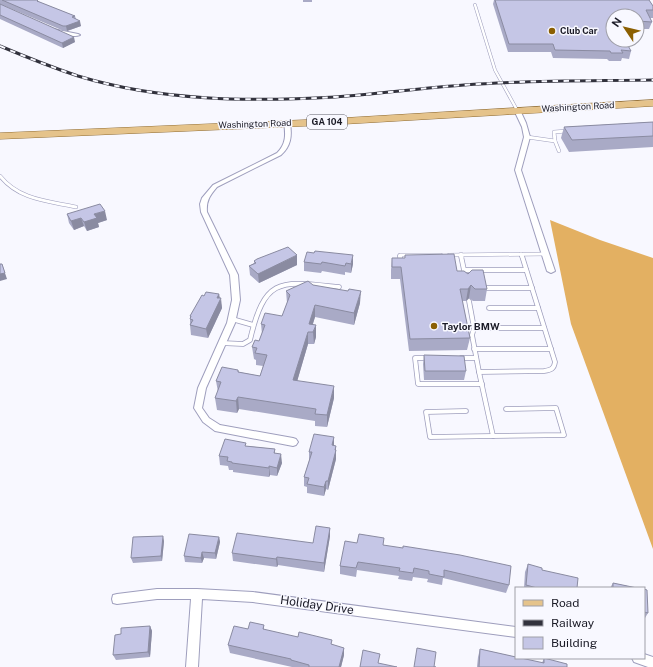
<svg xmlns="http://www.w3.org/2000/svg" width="653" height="667" font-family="'Public Sans',sans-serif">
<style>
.forest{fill:#e3b062}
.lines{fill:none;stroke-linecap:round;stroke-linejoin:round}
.service-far2-casing{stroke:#9e9ebd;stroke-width:3.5}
.service-far1-casing{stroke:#9e9ebd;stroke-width:4}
.service-casing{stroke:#9e9ebd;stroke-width:5.5}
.minor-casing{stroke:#9e9ebd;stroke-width:2}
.primary-casing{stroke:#926e35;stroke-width:1}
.service-far2{stroke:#fff;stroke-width:2.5}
.service-far1{stroke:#fff;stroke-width:3}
.service{stroke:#fff;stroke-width:4}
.minor{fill:#fff;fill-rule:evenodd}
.primary{fill:#e5c38b;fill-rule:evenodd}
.rail-casing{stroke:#32323d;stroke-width:3}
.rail{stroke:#f8f8ff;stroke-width:2;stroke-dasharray:5.5;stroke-linecap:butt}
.wall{fill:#a9aac6}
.shaded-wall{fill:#8a8ba1}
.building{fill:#c5c6e6;stroke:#8a8ba1}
.poi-dot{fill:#8b5f02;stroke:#f8f8ff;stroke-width:1.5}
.labels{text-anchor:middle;stroke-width:3;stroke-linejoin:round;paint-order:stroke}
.far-poi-label{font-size:9px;font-weight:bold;fill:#1a1a26;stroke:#f8f8ff;text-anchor:start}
.far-street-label{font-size:9px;fill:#1a1a26;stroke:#f8f8ff}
.shield{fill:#f8f8ff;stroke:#5d5d67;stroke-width:1}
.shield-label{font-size:9px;font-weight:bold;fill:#1a1a26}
.poi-label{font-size:10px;font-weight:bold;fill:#1a1a26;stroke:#f8f8ff;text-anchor:start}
.near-street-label{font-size:12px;fill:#1a1a26;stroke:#f8f8ff}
</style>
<rect width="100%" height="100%" fill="#f8f8ff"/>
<!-- forest -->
<path class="forest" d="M 550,220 L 600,240 L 653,258 L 653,549 L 571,324 Z"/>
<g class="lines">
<defs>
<path id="service-far2" d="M 475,5 L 495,70 L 517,110"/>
<g id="service-far1">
<path d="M 527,137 L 555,141"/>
<path d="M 559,151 L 555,141 L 554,132 L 567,131"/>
<path d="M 0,176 C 19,200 48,201 76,207"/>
<path d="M 461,254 L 462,257"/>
<path d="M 521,254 L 522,257"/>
<path d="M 449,255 L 545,254"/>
<path d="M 400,257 L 400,255 L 441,255"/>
</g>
<g id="service">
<path d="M 400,256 L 401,263"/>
<path d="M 461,256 L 464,270 L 526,270"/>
<path d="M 486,288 L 532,288"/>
<path d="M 469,301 L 474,328"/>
<path d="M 489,308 L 538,308"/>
<path d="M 232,319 L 253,325"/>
<path d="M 222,343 L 243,344 L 250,340 C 265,276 280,281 339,287"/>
<path d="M 474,349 L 551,349"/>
<path d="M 428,358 L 415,358 L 418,384 L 482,384"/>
<path d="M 461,358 L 476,358"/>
<path d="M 479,372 L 472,335 L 474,328 L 544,328"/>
<path d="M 506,409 L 556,408 L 564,435 L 493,436 L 479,372 L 544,371 C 551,370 554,369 555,362 L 522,256"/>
<path d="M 466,411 L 426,412 L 430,437 L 493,436"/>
</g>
<g id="minor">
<path d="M 53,29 L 78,34 L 80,35 C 73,38 61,34 53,31 Z"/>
<path d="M 517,108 L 520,110 L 526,123 L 530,137 L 521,170 L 555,271 L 551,273 L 547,271 L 515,170 L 524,137 L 522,127 L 514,110 Z"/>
<path d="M 287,121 L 290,123 C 292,136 291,146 281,155 L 217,187 C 210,195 206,201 207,212 L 238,275 L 240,300 L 235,323 L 206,388 L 202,408 L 209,418 L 220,425 L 293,438 L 296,439 L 298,442 L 296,445 L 293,446 L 215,431 L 203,422 L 194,408 L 198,388 L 227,323 L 232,300 L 230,275 L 201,212 L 200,204 L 202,198 L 213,185 L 277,153 C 286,144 286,135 284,123 Z"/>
<path d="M 157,589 L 197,589 L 253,592 L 516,627 L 516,637 L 253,602 L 202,599 L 198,667 L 186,667 L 191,599 L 157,599 L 117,604 L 113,603 L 112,599 L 113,595 L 117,594 Z"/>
<path d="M 644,654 L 653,657 L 653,667 L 648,667 L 634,662 L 632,658 L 644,658 Z"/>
</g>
<path id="primary" d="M 653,100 L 653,106 L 327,125 L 0,139 L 0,133 L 327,119 Z"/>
</defs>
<!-- service-far2 casing -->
<use href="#service-far2" class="service-far2-casing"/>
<!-- service-far1 casing -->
<use href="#service-far1" class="service-far1-casing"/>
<!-- service casing -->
<use href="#service" class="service-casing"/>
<!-- minor casing -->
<use href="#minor" class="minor-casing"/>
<!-- primary casing -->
<use href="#primary" class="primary-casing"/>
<!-- service-far2 -->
<use href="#service-far2" class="service-far2"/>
<!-- service-far1 -->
<use href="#service-far1" class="service-far1"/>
<!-- service -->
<use href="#service" class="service"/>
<!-- minor -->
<use href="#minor" class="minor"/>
<!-- primary -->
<use href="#primary" class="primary"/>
<defs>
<path id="rail" d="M 0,46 C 26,57 51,67 78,76 C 160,101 250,102 335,97 C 378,94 421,88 464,85 C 527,80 590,81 653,80"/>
</defs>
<!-- rail casing -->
<use href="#rail" class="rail-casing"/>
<!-- rail -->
<use href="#rail" class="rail"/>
</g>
<!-- wall -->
<g class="wall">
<path d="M 0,0 L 37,0 L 39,2 L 75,16 L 76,19 L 81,26 L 67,31 L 64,31 L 0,4 Z"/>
<rect x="303" y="0" width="9" height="2"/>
<path d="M 494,0 L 649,0 L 653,6 L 653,18 L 650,18 L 652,22 L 649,29 L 637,29 L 637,16 L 613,16 L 613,40 L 631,51 L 629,59 L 622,58 L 621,61 L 609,61 L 607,59 L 553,58 L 551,52 L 508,52 L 493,4 Z"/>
<path d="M 0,4 L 75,42 L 63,48 L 0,19 Z"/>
<path d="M 653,122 L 653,147 L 569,152 L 561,138 L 564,127 Z"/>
<path d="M 67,214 L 107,220 L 98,223 L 99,227 L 87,231 L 84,226 L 74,230 L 69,223 Z"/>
<path d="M 315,251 L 353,264 L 351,273 L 345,272 L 345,275 L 322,271 L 321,273 L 304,271 L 304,262 L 314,253 Z"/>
<path d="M 392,258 L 457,271 L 468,274 L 487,289 L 485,301 L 473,301 L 469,298 L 466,301 L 462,301 L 470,338 L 467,350 L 409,351 L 400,279 L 391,279 L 391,270 Z"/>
<path d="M 254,261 L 297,265 L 259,283 L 250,275 L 249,266 L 254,263 Z"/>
<path d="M 313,285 L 360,303 L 354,325 L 315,317 L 313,324 L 316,337 L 314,344 L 308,344 L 297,381 L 334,398 L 327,427 L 315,426 L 315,421 L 239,409 L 237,413 L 217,410 L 215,398 L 218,392 L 216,381 L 238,370 L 239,372 L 260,376 L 263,366 L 256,365 L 256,360 L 254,359 L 252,347 L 259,341 L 262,334 L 261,324 L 282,316 L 287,303 L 286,291 Z"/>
<path d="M 219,294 L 222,308 L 208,338 L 191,335 L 190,325 L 190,316 L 204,296 Z"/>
<path d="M 424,355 L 466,371 L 464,380 L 424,380 L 423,364 Z"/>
<path d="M 334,437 L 334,446 L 336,446 L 336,459 L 328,490 L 326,489 L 324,496 L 307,493 L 307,487 L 304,486 L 304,477 L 309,461 L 309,452 Z"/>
<path d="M 247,446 L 275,449 L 275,453 L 282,463 L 277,476 L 270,475 L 269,477 L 233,472 L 233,470 L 229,470 L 228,466 L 220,465 L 219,456 Z"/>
<path d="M 330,528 L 330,536 L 324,572 L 278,565 L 277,567 L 233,561 L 232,553 L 313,543 Z"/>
<path d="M 219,537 L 220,542 L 216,559 L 204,558 L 202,563 L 185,562 L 184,556 Z"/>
<path d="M 164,541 L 162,561 L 133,563 L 131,558 Z"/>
<path d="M 357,543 L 383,545 L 509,585 L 506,593 L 443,578 L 442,585 L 427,582 L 428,579 L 413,577 L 412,581 L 398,579 L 399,576 L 357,570 L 356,577 L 340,574 L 340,566 Z"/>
<path d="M 528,564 L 542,570 L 577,588 L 524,588 L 525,572 Z"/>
<path d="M 613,583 L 637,588 L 610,588 Z"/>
<path d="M 644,589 L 648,613 L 645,618 L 644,618 Z"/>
<path d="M 264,625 L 264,630 L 344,648 L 344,655 L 341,667 L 292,667 L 230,653 L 228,645 L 248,629 Z"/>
<path d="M 150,626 L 152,631 L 150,657 L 116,660 L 113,655 L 121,634 Z"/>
<path d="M 480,649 L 542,663 L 544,658 L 567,667 L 477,667 L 478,657 Z"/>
</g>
<!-- shaded-wall -->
<g class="shaded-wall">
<path d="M 80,21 L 81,26 L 67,31 L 66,26 Z"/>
<path d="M 74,37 L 75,42 L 63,48 L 62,43 Z"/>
<path d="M 105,211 L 107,220 L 98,223 L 99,227 L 87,231 L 84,222 L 94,214 Z"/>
<path d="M 81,218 L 84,226 L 74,230 L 71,221 Z"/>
<path d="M 297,255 L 297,265 L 259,283 L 258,274 Z"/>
<path d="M 353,255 L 353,264 L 351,273 L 351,264 Z"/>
<path d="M 2,264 L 7,279 L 0,281 L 0,274 Z"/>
<path d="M 471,285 L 469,298 L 466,301 L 468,289 Z"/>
<path d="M 361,291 L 360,303 L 354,325 L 354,313 Z"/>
<path d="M 219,294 L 220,301 L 221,298 L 222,308 L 208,338 L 206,329 L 217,298 Z"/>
<path d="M 315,305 L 315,317 L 310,332 L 309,324 Z"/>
<path d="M 316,325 L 316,337 L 314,344 L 313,332 Z"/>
<path d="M 308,332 L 308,344 L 294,392 L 293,380 Z"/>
<path d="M 334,386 L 334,398 L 327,427 L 327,415 Z"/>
<path d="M 238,397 L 239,409 L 237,413 L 236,401 Z"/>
<path d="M 334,437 L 334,446 L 332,445 Z"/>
<path d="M 336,446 L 336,459 L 328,490 L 328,481 Z"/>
<path d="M 281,454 L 282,463 L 277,476 L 277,468 Z"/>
<path d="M 269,466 L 270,475 L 269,477 Z"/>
<path d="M 326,481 L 326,489 L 324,496 L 324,487 Z"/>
<path d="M 330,528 L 330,536 L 324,572 L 324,563 Z"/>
<path d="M 163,536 L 164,541 L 162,561 L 161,556 Z"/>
<path d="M 219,537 L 220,542 L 216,559 L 215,553 Z"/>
<path d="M 202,552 L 204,558 L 202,563 L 201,558 Z"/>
<path d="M 277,557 L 278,565 L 277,567 L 276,559 Z"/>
<path d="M 150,626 L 152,631 L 150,657 L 148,652 Z"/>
<path d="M 344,648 L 344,655 L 341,667 L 339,667 Z"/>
</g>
<!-- building -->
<g class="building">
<path d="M 2,0 L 37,0 L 38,1 L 37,1 L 75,16 L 72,17 L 80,21 L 66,26 L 63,26 Z"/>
<path d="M 495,0 L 649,0 L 653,6 L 653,10 L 646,10 L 652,22 L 637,21 L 637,16 L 613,16 L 613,40 L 625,40 L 631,51 L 621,50 L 623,53 L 611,53 L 610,51 L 555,50 L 553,44 L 509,44 Z"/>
<path d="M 0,4 L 74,37 L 62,43 L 0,15 Z"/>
<path d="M 653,122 L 653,136 L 572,140 L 564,127 Z"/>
<path d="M 100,204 L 105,211 L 94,214 L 97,218 L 84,222 L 81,218 L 71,221 L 67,214 Z"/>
<path d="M 288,247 L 297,255 L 258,274 L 249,266 L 256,263 L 254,261 L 257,259 Z"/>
<path d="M 315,251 L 353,255 L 351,264 L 346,263 L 345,266 L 322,262 L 321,264 L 304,262 L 307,252 L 314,253 Z"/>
<path d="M 454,254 L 457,271 L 464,271 L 468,274 L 472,270 L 483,270 L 487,289 L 475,289 L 471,285 L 468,289 L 460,289 L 470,338 L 410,339 L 401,267 L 392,267 L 392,258 L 405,258 L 405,255 Z"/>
<path d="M 0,264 L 2,264 L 5,273 L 0,274 Z"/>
<path d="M 308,281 L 313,285 L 348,291 L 349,289 L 361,291 L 354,313 L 315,305 L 309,324 L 316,325 L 313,332 L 308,332 L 293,380 L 334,386 L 327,415 L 315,414 L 316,409 L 238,397 L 236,401 L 215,398 L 221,382 L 216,381 L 222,367 L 238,370 L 238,372 L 260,376 L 267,355 L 255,353 L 257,348 L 252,347 L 255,340 L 259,341 L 265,325 L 261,324 L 265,313 L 282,316 L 290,295 L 286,291 Z"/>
<path d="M 206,292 L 219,294 L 217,298 L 221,298 L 206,329 L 190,325 L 193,320 L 190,319 L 191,316 L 190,316 L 202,295 L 204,296 Z"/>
<path d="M 424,355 L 464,356 L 466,371 L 425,371 Z"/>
<path d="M 314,434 L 334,437 L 332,445 L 336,446 L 335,450 L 336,450 L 328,481 L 326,481 L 324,487 L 307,484 L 309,478 L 304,477 L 312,452 L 309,452 Z"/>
<path d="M 225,439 L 246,443 L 245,446 L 275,449 L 274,453 L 281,454 L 277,468 L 269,466 L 269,468 L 232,463 L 232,462 L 227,461 L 228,457 L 219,456 Z"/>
<path d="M 316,526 L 330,528 L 324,563 L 277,557 L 276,559 L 232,553 L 237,533 L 313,543 Z"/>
<path d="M 189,534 L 219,537 L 215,553 L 202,552 L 201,558 L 184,556 Z"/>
<path d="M 359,534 L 384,538 L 383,545 L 403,548 L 403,546 L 460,555 L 511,566 L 509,585 L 444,570 L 444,577 L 429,574 L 429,571 L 414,568 L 413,573 L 399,571 L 400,568 L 358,562 L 356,568 L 340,566 L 345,541 L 357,543 Z"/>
<path d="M 163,536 L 161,556 L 131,558 L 133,537 Z"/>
<path d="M 528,564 L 542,568 L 542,570 L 578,578 L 577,588 L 537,588 L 526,585 Z"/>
<path d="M 613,583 L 637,588 L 613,588 Z"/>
<path d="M 644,589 L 647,590 L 648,613 L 644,612 Z"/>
<path d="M 250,622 L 264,625 L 263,629 L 298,637 L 299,632 L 332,640 L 331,644 L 344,648 L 339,667 L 309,667 L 309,665 L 291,660 L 291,659 L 228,645 L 234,626 L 248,629 Z"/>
<path d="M 150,626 L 148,652 L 113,655 L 115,635 L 121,634 L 121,628 Z"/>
<path d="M 417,648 L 436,652 L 434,667 L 436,667 L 414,667 Z"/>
<path d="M 480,649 L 516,657 L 516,658 L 521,658 L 544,663 L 544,658 L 567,664 L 567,667 L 479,667 Z"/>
<path d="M 363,650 L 380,654 L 378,663 L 397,667 L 360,667 Z"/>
</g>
<!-- markers -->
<g class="poi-dot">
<circle cx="552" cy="31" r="4"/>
<circle cx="434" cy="326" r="4"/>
</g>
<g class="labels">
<!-- far-poi labels -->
<g class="far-poi-label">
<text x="560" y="34">Club Car</text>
</g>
<!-- far-street labels -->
<g class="far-street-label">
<text transform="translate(578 107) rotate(-3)" y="3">Washington Road</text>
<text transform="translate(255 124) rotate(-2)" y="3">Washington Road</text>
</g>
<!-- shield labels -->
<rect class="shield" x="307" y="115" width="40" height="14" rx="3"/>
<g class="shield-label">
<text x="327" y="125">GA 104</text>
</g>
<!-- poi labels -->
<g class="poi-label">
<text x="442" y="330">Taylor BMW</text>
</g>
<!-- near-street labels -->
<g class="near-street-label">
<text transform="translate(317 605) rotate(8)" y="4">Holiday Drive</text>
</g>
</g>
<!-- legend -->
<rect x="515" y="587" width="130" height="72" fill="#f8f8ff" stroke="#9f9fa8"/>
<rect x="523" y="600" width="20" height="6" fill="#e5c38b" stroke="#9f9fa8"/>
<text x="551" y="607" font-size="12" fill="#1a1a26">Road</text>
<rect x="523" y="620" width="20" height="6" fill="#32323d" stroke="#9f9fa8"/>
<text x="551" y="627" font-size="12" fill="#1a1a26">Railway</text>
<rect x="523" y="637" width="20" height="12" fill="#c5c6e6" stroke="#9f9fa8"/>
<text x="551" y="647" font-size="12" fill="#1a1a26">Building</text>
<!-- north arrow -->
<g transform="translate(625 28) rotate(305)"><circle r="19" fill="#f8f8ff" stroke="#9f9fa8"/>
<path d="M0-3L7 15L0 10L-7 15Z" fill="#8b5f02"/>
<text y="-6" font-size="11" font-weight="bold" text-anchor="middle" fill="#1a1a26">N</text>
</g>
</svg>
